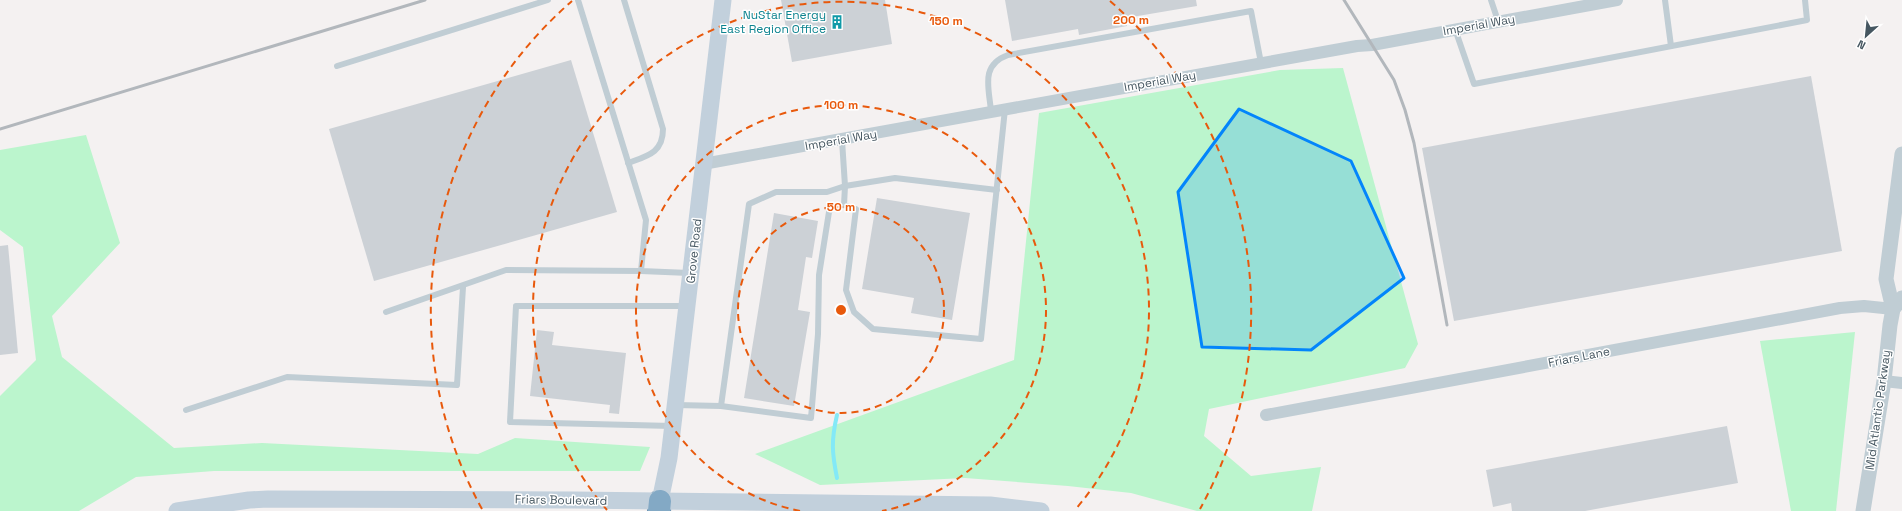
<svg xmlns="http://www.w3.org/2000/svg" width="1902" height="511" font-family="'Space Grotesk',sans-serif">
<style>
.green{fill:#bbf5cd}
.lines{fill:none;stroke-linecap:round;stroke-linejoin:round}
.stream{stroke:#83e9f7;stroke-width:4}
.building{fill:#ccd1d6}
.motorway-casing{stroke:#6e94b1;stroke-width:24}
.service{stroke:#c0cdd4;stroke-width:6}
.minor{stroke:#c0cdd4;stroke-width:12}
.tertiary{stroke:#c0cdd4;stroke-width:15}
.secondary{stroke:#c2d0dc;stroke-width:17}
.motorway{stroke:#83a9c5;stroke-width:22}
.rail{stroke:#b2b7bc;stroke-width:3}
.marked{fill:#0385fb;fill-opacity:0.2;stroke:#0385fb;stroke-width:3;stroke-linejoin:round}
.ring{fill:none;stroke:#e8590c;stroke-width:2;stroke-dasharray:7 5}
.labels{text-anchor:middle;stroke-width:3;stroke-linejoin:round;paint-order:stroke}
.culture-label{font-size:12px;fill:#0d838f;stroke:#fff;text-anchor:end}
.street-label{font-size:12px;fill:#465761;stroke:#fff}
.centre{fill:#e8590c;stroke:#fff;stroke-width:2}
.ring-label{font-size:12px;text-anchor:middle;font-weight:bold;fill:#e8590c;stroke:#fff;stroke-width:3;stroke-linejoin:round;paint-order:stroke}
</style>
<rect width="100%" height="100%" fill="#f4f1f1"/>
<!-- green -->
<g class="green">
<path d="M 1343,68 L 1418,344 L 1405,368 L 1209,409 L 1204,436 L 1251,476 L 1321,467 L 1312,511 L 1197,511 L 1131,493 L 1068,486 L 965,478 L 820,485 L 755,454 L 1014,360 L 1039,113 L 1280,70 Z"/>
<path d="M 86,135 L 120,243 L 52,316 L 62,357 L 174,448 L 262,443 L 478,454 L 515,438 L 650,447 L 640,471 L 214,471 L 136,477 L 79,511 L 0,511 L 0,396 L 36,360 L 23,247 L 0,230 L 0,150 Z"/>
<path d="M 1855,332 L 1836,511 L 1791,511 L 1760,341 Z"/>
</g>
<g class="lines">
<!-- stream -->
<path class="stream" d="M 837,478 C 832,453 831,441 837,415"/>
</g>
<!-- building -->
<g class="building">
<path d="M 781,0 L 885,0 L 892,44 L 792,62 Z"/>
<path d="M 1005,0 L 1196,0 L 1197,6 L 1126,18 L 1127,26 L 1079,35 L 1078,29 L 1012,41 Z"/>
<path d="M 571,60 L 617,212 L 374,281 L 329,129 Z"/>
<path d="M 1811,76 L 1842,251 L 1454,321 L 1422,148 Z"/>
<path d="M 877,198 L 970,213 L 952,320 L 911,313 L 914,298 L 862,289 Z"/>
<path d="M 774,213 L 818,221 L 812,258 L 806,257 L 798,310 L 810,312 L 794,406 L 744,398 Z"/>
<path d="M 8,245 L 18,353 L 0,355 L 0,246 Z"/>
<path d="M 537,330 L 554,332 L 552,345 L 626,353 L 619,414 L 609,413 L 610,405 L 530,396 Z"/>
<path d="M 1727,426 L 1738,483 L 1585,511 L 1512,511 L 1511,503 L 1493,507 L 1486,470 Z"/>
</g>
<g class="lines">
<defs>
<path id="motorway" d="M 659,511 L 660,501"/>
</defs>
<!-- motorway casing -->
<use href="#motorway" class="motorway-casing"/>
<!-- service -->
<g class="service">
<path d="M 578,0 L 646,220 L 641,271 L 689,273"/>
<path d="M 624,0 L 663,129 C 663,153 647,156 628,163"/>
<path d="M 1491,0 L 1498,21"/>
<path d="M 1665,0 L 1671,46"/>
<path d="M 1455,29 L 1474,84 L 1807,20 L 1805,0"/>
<path d="M 337,66 L 548,0"/>
<path d="M 991,111 C 989,88 980,65 1008,55 L 1251,11 L 1261,63"/>
<path d="M 842,140 L 845,186 L 844,205"/>
<path d="M 386,312 L 506,270 L 641,271"/>
<path d="M 676,405 L 721,406 L 811,418 L 818,334 L 819,275 L 829,212 L 832,207 L 844,205 L 856,209 L 846,290 L 854,312 L 873,329 L 981,339 L 1005,109"/>
<path d="M 721,406 L 749,204 L 776,192 L 827,192 L 845,186 L 895,178 L 997,190"/>
<path d="M 186,410 L 287,377 L 457,385 L 463,287"/>
<path d="M 672,426 L 510,422 L 516,306 L 686,306"/>
</g>
<!-- minor -->
<g class="minor">
<path d="M 703,164 L 1357,46 L 1372,45 L 1617,0"/>
<path d="M 1884,381 L 1902,383"/>
<path d="M 1266,415 L 1840,308 L 1864,306 L 1893,309"/>
</g>
<!-- tertiary -->
<g class="tertiary">
<path d="M 1893,309 L 1886,279 L 1902,154"/>
<path d="M 1863,511 L 1884,381 L 1890,325 L 1893,309 L 1902,298"/>
</g>
<!-- secondary -->
<g class="secondary">
<path d="M 660,501 L 669,458 L 723,0"/>
<path d="M 177,511 L 249,500 L 268,499 L 574,500 L 990,505 L 1041,511"/>
</g>
<!-- motorway -->
<use href="#motorway" class="motorway"/>
<!-- rail -->
<g class="rail">
<path d="M 1344,0 L 1394,80 L 1405,110 L 1414,143 L 1447,325"/>
<path d="M 0,129 L 425,0"/>
</g>
</g>
<!-- marked area -->
<path class="marked" d="M 1239,109 L 1351,161 L 1404,278 L 1311,350 L 1202,347 L 1178,192 Z"/>
<!-- distance rings -->
<g class="ring">
<circle cx="841" cy="310" r="103"/>
<path d="M800 511A205 205 0 1 1 882 511"/>
<path d="M607 510A308 308 0 1 1 1075 510"/>
<path d="M482 509A410 410 0 0 1 572 1M1110 1A410 410 0 0 1 1200 509"/>
</g>
<!-- icons -->
<defs>
<symbol id="building-bare" viewBox="-9 -9 18 18"><path d="M-4-6H4V6H1V3H-1V6H-4ZM-2.5-4.3h1.7v1.8h-1.7ZM.8-4.3h1.7v1.8H.8ZM-2.5-1h1.7V.8h-1.7ZM.8-1h1.7V.8H.8Z" fill="#0f9aa8" stroke="#fff" stroke-width="2.5" paint-order="stroke"/></symbol>
</defs>
<g fill-rule="evenodd">
<use href="#building-bare" x="827" y="12" width="20" height="20"/>
</g>
<g class="labels">
<!-- culture labels -->
<g class="culture-label">
<text x="826" y="19">NuStar Energy<tspan x="826" dy="14">East Region Office</tspan></text>
</g>
<!-- street labels -->
<g class="street-label">
<text transform="translate(1479 25) rotate(-10)" y="4">Imperial Way</text>
<text transform="translate(1160 81) rotate(-10)" y="4">Imperial Way</text>
<text transform="translate(841 140) rotate(-10)" y="4">Imperial Way</text>
<text transform="translate(694 251) rotate(-84)" y="4">Grove Road</text>
<text transform="translate(1579 357) rotate(-11)" y="4">Friars Lane</text>
<text transform="translate(1878 410) rotate(-82)" y="4">Mid Atlantic Parkway</text>
<text transform="translate(561 500) rotate(1)" y="4">Friars Boulevard</text>
</g>
</g>
<circle cx="841" cy="310" r="6" class="centre"/>
<g class="ring-label">
<text x="1131" y="24">200 m</text>
<text x="946" y="25">150 m</text>
<text x="841" y="109">100 m</text>
<text x="841" y="211">50 m</text>
</g>
<!-- north arrow -->
<g transform="translate(1866 36) rotate(207)" stroke="#ffffff" stroke-width="3" paint-order="stroke">
<path d="M0-3L7 15L0 10L-7 15Z" fill="#465761"/>
<text y="-6" font-size="11" font-weight="bold" text-anchor="middle" fill="#465761">N</text>
</g>
</svg>
